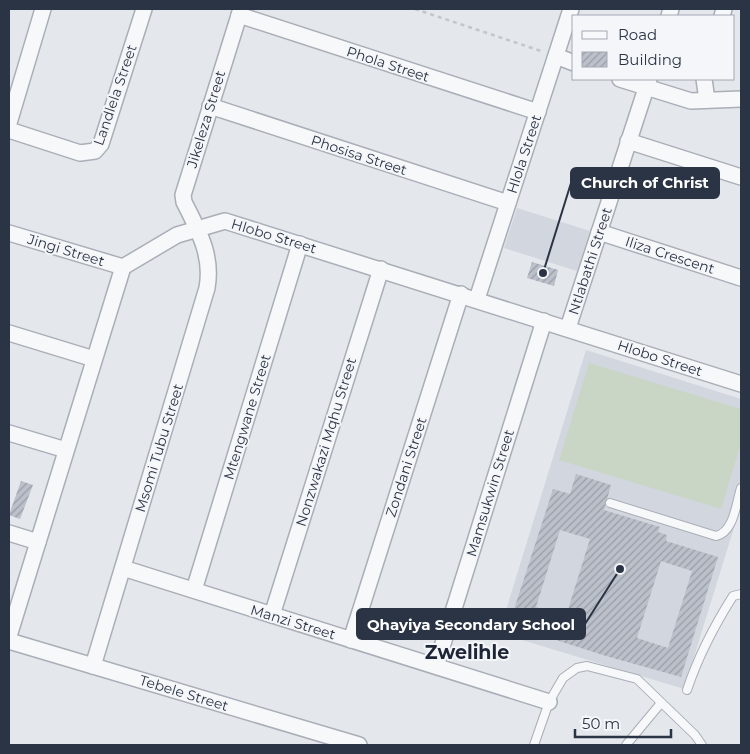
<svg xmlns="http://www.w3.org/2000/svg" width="750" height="754" font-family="Montserrat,sans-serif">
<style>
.built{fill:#d2d6de}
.pitch{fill:#c9d6c5}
.building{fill:url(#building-hatch);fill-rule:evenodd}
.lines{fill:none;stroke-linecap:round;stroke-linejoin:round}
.lane-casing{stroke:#a9aeb7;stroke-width:10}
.street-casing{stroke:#a9aeb7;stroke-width:18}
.path{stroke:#c2c5cb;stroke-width:2.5;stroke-dasharray:4 4;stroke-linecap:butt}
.lane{stroke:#f7f8fa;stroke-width:8}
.street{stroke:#f7f8fa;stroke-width:15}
.labels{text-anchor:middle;stroke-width:4;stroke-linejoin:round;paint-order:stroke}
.street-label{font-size:14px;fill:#2b3445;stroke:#f4f6f9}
.district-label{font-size:19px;font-weight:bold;fill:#1d2536;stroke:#f4f6f9}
.leader{fill:none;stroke:#2b3445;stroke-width:2}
.callout-dot{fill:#2b3445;stroke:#f4f6f9;stroke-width:2}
.callout{fill:#2b3445;stroke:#2b3445;stroke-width:2}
.callout-label{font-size:15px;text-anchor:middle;font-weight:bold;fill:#fff}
</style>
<defs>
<pattern id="building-hatch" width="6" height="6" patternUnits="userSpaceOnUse" patternTransform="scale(1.25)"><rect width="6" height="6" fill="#bbc0ca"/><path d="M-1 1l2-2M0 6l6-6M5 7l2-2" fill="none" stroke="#989da6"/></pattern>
</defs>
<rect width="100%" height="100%" fill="#e4e7ec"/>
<!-- built -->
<g class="built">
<path d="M 517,208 L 590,231 L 577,271 L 504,248 Z"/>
<path d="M 586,350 L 741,399 L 741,505 L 684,689 L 499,633 Z"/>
</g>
<!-- pitch -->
<path class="pitch" d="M 589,363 L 741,409 L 741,443 L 721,509 L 559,460 Z"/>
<!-- building -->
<g class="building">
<path d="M 532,262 L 558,270 L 554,286 L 527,278 Z"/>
<path d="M 576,474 L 611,485 L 604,510 L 660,527 L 658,532 L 667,535 L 666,541 L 718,557 L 681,677 L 606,656 L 509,625 L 553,489 L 570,494 ZM 560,530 L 590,539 L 566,616 L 536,607 ZM 661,561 L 692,571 L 668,648 L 637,638 Z"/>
<path d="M 21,481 L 33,485 L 20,519 L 9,515 Z"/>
</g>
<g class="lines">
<defs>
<g id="lane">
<path d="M 610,503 L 716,536 C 734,532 736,504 741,488"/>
<path d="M 687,690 C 698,657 714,626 733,596 L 741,594"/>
<path d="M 534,745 L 549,702 L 563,678 L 577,668 L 587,666 L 637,679 L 695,735 L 702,745"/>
<path d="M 626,745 L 661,703"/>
</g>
<g id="street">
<path d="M 239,15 L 538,112"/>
<path d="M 669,16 L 671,9"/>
<path d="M 722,16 L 724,9"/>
<path d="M 556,56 L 574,63"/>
<path d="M 620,79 L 691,101 L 741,99"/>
<path d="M 704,79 L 707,100"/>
<path d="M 210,106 L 508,203"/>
<path d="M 9,123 L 43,9"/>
<path d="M 9,130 L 80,153 L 95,151 L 101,144 L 144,9"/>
<path d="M 628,141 L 741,177"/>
<path d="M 599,232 L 741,278"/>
<path d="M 9,233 L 123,267"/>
<path d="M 477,299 L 571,9"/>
<path d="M 568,328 L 649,79"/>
<path d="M 9,333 L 94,359"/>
<path d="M 9,433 L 66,450"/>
<path d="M 9,533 L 38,542"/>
<path d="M 123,568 L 549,702"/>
<path d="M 194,590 L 300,244"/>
<path d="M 272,615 L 381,269"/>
<path d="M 9,636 L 123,267 L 177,235 L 225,221 L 741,384"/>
<path d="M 351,640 L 461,294"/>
<path d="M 9,641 L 359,745"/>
<path d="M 93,666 L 207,288 C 213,255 198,230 184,202 L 183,195 L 241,9"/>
<path d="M 436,666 L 544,321"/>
</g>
</defs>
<!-- lane casing -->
<use href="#lane" class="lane-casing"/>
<!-- street casing -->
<use href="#street" class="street-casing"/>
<!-- path -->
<path class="path" d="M 415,9 L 544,52"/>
<!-- lane -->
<use href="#lane" class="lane"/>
<!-- street -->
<use href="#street" class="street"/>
</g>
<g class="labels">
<!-- street labels -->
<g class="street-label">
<text transform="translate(388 64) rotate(18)" y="5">Phola Street</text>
<text transform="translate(115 95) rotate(-71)" y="5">Landlela Street</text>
<text transform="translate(206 119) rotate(-73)" y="5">Jikeleza Street</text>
<text transform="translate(524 154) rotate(-72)" y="5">Hlola Street</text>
<text transform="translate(359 155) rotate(18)" y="5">Phosisa Street</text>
<text transform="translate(274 236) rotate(17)" y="5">Hlobo Street</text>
<text transform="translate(66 250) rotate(17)" y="5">Jingi Street</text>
<text transform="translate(670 255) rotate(18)" y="5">Iliza Crescent</text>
<text transform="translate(590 261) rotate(-72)" y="5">Ntlabathi Street</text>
<text transform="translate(660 358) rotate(18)" y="5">Hlobo Street</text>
<text transform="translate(247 417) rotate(-73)" y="5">Mtengwane Street</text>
<text transform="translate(326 442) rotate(-73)" y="5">Nonzwakazi Mqhu Street</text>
<text transform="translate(159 448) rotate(-73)" y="5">Msomi Tubu Street</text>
<text transform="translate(406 467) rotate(-72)" y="5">Zondani Street</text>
<text transform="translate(490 493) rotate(-73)" y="5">Mamsukwin Street</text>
<text transform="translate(293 622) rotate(17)" y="5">Manzi Street</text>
<text transform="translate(184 693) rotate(17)" y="5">Tebele Street</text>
</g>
<!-- district labels -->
<g class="district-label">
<text x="467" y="659">Zwelihle</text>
</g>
</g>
<!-- callouts -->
<path class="leader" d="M543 273L571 183M620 569L585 624"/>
<g class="callout-dot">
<circle cx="543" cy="273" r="5"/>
<circle cx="620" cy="569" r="5"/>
</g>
<g class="callout">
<rect x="571" y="168" width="148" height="30" rx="5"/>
<rect x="357" y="609" width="228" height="30" rx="5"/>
</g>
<g class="callout-label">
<text x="645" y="188">Church of Christ</text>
<text x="471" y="630">Qhayiya Secondary School</text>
</g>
<!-- border -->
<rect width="750" height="754" fill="none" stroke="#2b3445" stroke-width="20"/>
<!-- legend -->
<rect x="572" y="15" width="162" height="65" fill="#f4f6f9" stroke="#a4a8b1"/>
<rect x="582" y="31" width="25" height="8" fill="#f7f8fa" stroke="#a4a8b1"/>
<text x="618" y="40" font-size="15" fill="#2b3445">Road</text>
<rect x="582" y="52" width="25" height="15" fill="url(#building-hatch)" stroke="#a4a8b1"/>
<text x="618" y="65" font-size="15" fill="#2b3445">Building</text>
<!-- scale -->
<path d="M575 729v8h96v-8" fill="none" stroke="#2b3445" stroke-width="2.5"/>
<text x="582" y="729" font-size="15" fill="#2b3445" stroke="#f4f6f9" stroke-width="4" paint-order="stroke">50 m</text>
</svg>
